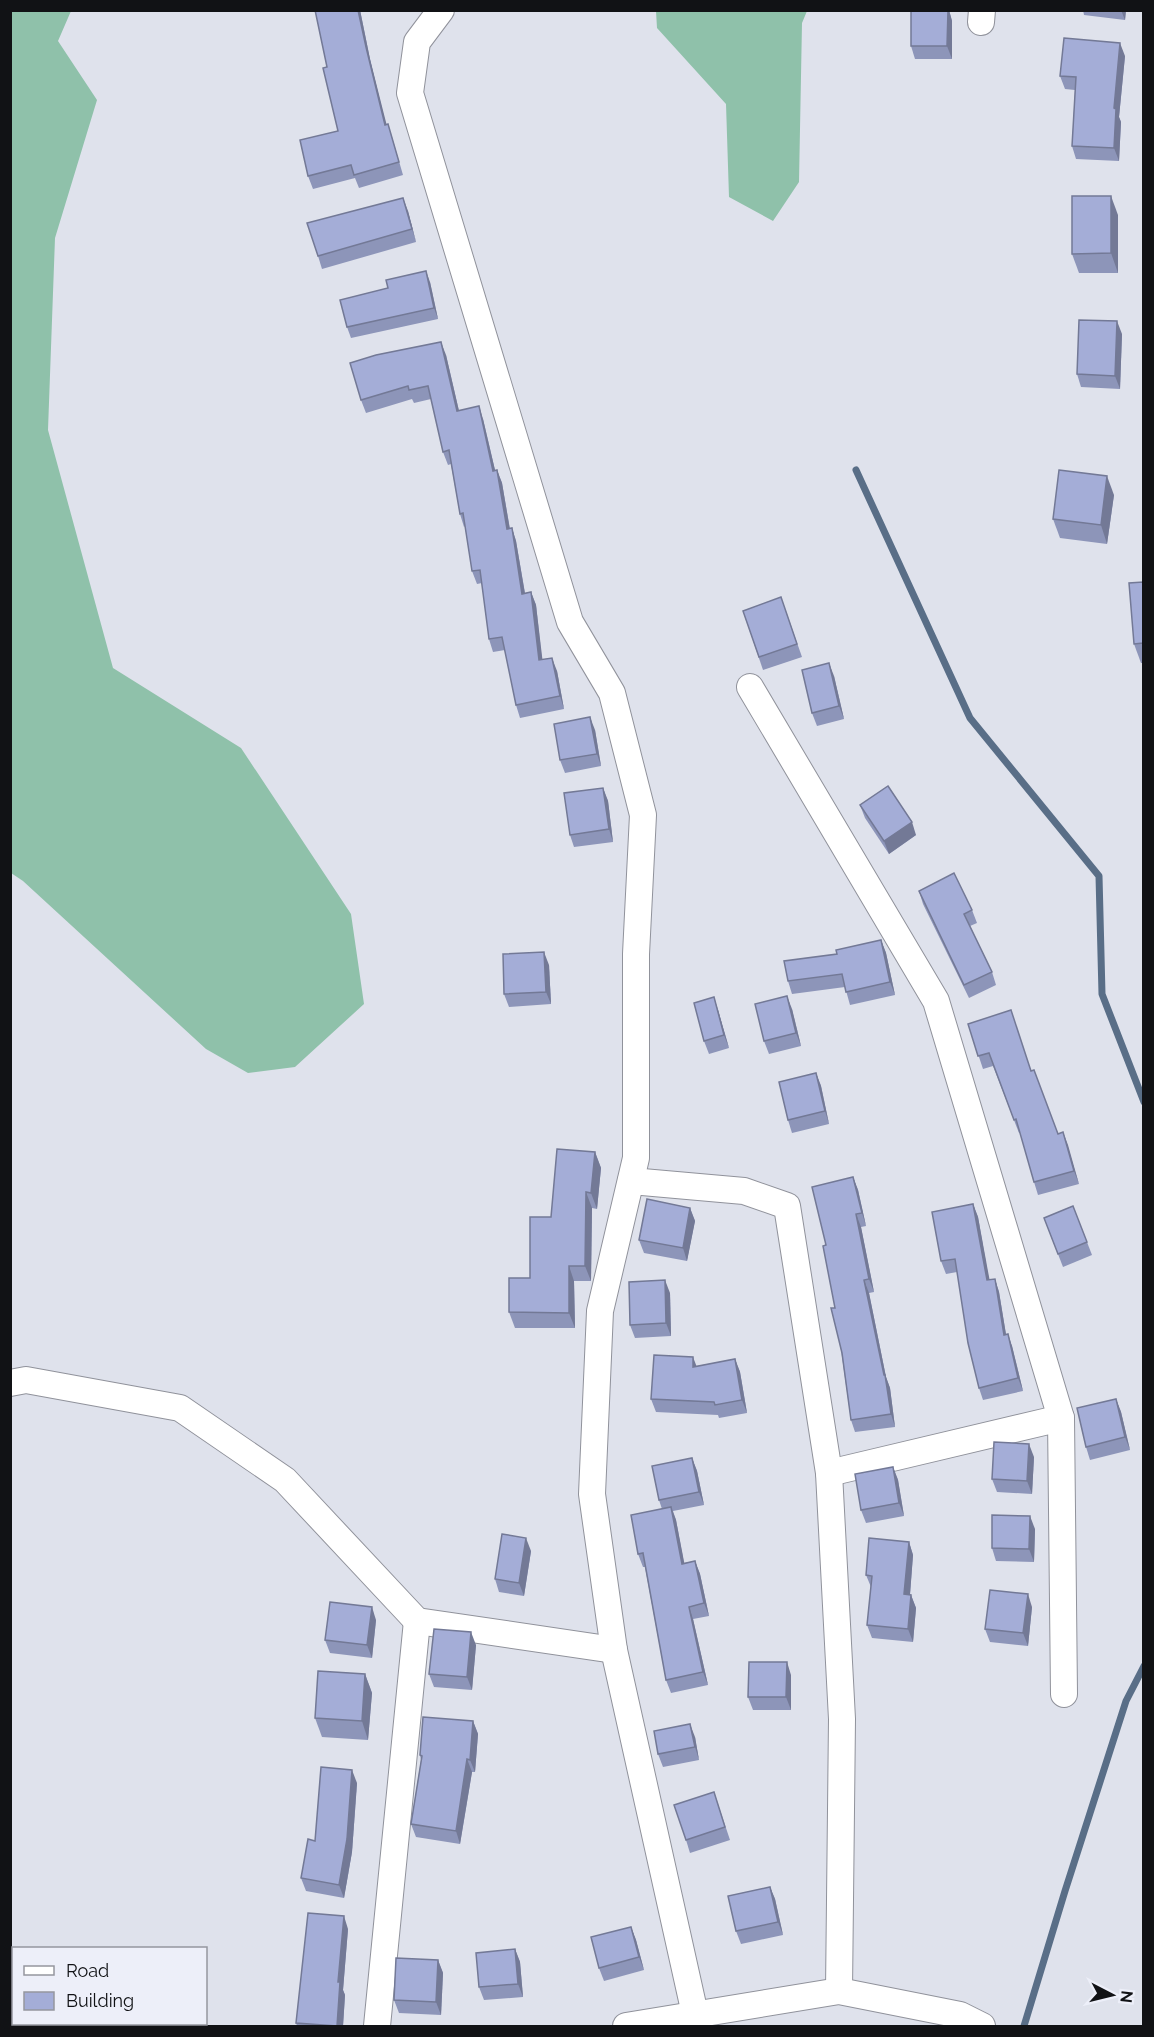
<svg xmlns="http://www.w3.org/2000/svg" width="1154" height="2037" font-family="Raleway,sans-serif">
<style>
.forest{fill:#8fc1aa}
.lines{fill:none;stroke-linecap:round;stroke-linejoin:round}
.stream{stroke:#596e87;stroke-width:7}
.minor-casing{stroke:#90929b;stroke-width:28}
.minor{stroke:#fff;stroke-width:26}
.wall{fill:#8d95b9}
.shaded-wall{fill:#737996}
.building{fill:#a4add7;stroke:#737996;stroke-width:1.5}
</style>
<rect width="100%" height="100%" fill="#dfe2ec"/>
<!-- forest -->
<g class="forest">
<path d="M 10,11 L 71,11 L 58,41 L 97,100 L 55,238 L 48,430 L 113,668 L 241,748 L 351,914 L 364,1004 L 295,1067 L 248,1073 L 206,1049 L 23,881 L 11,873 Z"/>
<path d="M 656,11 L 807,11 L 802,23 L 799,182 L 773,221 L 729,197 L 726,104 L 657,28 Z"/>
</g>
<g class="lines">
<!-- stream -->
<g class="stream">
<path d="M 856,470 L 970,718 L 1099,876 L 1102,994 L 1144,1102"/>
<path d="M 1024,2026 L 1065,1891 L 1126,1701 L 1144,1666"/>
</g>
<defs>
<g id="minor">
<path d="M 441,10 L 417,42 L 410,93 L 570,622 L 612,693 L 643,815 L 636,954 L 636,1158 L 600,1311 L 592,1494 L 614,1650 L 695,2014"/>
<path d="M 981,22 L 982,10"/>
<path d="M 750,687 L 936,1001 L 1061,1418 L 1064,1694"/>
<path d="M 631,1181 L 744,1191 L 787,1206 L 829,1473 L 842,1719 L 839,1991"/>
<path d="M 10,1383 L 26,1380 L 180,1408 L 285,1480 L 417,1621"/>
<path d="M 829,1473 L 1061,1418"/>
<path d="M 417,1621 L 614,1650"/>
<path d="M 377,2026 L 417,1621"/>
<path d="M 626,2026 L 839,1991 L 960,2015 L 982,2026"/>
</g>
</defs>
<!-- minor casing -->
<use href="#minor" class="minor-casing"/>
<!-- minor -->
<use href="#minor" class="minor"/>
</g>
<!-- wall -->
<g class="wall">
<path d="M 315,10 L 360,10 L 370,59 L 386,125 L 388,124 L 392,137 L 403,175 L 359,188 L 355,178 L 313,189 L 308,176 L 338,131 L 327,67 Z"/>
<path d="M 948,10 L 949,10 L 952,21 L 952,59 L 915,59 L 911,46 Z"/>
<path d="M 1083,10 L 1126,10 L 1125,20 L 1084,15 Z"/>
<path d="M 1125,56 L 1119,117 L 1121,122 L 1119,161 L 1076,159 L 1072,146 L 1075,90 L 1065,89 L 1060,76 Z"/>
<path d="M 408,211 L 416,242 L 322,269 L 318,256 Z"/>
<path d="M 1118,215 L 1118,273 L 1079,273 L 1072,254 Z"/>
<path d="M 430,282 L 438,319 L 351,338 L 347,327 Z"/>
<path d="M 1122,334 L 1120,389 L 1081,387 L 1077,374 Z"/>
<path d="M 446,355 L 459,411 L 483,419 L 495,470 L 497,470 L 502,483 L 510,529 L 512,528 L 516,541 L 525,593 L 531,592 L 536,605 L 542,660 L 557,671 L 564,709 L 520,718 L 516,705 L 505,650 L 493,652 L 489,639 L 482,583 L 477,584 L 472,571 L 465,526 L 464,527 L 460,514 L 451,464 L 448,465 L 443,452 L 431,399 L 414,403 L 412,399 L 366,413 L 361,400 Z"/>
<path d="M 1114,495 L 1107,544 L 1060,538 L 1053,519 Z"/>
<path d="M 1143,582 L 1143,663 L 1141,663 L 1134,644 Z"/>
<path d="M 781,597 L 802,657 L 763,670 L 743,611 Z"/>
<path d="M 834,676 L 844,719 L 817,726 L 812,713 Z"/>
<path d="M 595,730 L 601,766 L 565,773 L 560,760 Z"/>
<path d="M 603,788 L 608,801 L 613,842 L 574,847 L 570,835 Z"/>
<path d="M 860,805 L 916,835 L 889,854 L 865,818 Z"/>
<path d="M 919,891 L 972,910 L 977,923 L 970,926 L 992,972 L 996,985 L 969,998 L 923,904 Z"/>
<path d="M 881,940 L 886,953 L 895,995 L 850,1005 L 845,987 L 792,994 L 788,981 L 837,954 Z"/>
<path d="M 549,965 L 551,1004 L 509,1007 L 504,994 Z"/>
<path d="M 792,1009 L 801,1046 L 769,1054 L 764,1041 Z"/>
<path d="M 718,1010 L 729,1048 L 709,1054 L 704,1041 Z"/>
<path d="M 968,1024 L 1032,1071 L 1058,1134 L 1063,1132 L 1079,1184 L 1038,1195 L 1034,1182 L 1020,1133 L 1019,1133 L 993,1066 L 983,1069 Z"/>
<path d="M 816,1073 L 821,1086 L 829,1124 L 792,1133 L 788,1120 Z"/>
<path d="M 595,1152 L 601,1168 L 597,1209 L 592,1208 L 591,1281 L 574,1281 L 575,1328 L 515,1328 L 509,1312 L 530,1278 Z"/>
<path d="M 853,1177 L 858,1190 L 866,1226 L 861,1227 L 874,1292 L 869,1293 L 886,1377 L 890,1388 L 895,1427 L 855,1432 L 851,1420 L 826,1245 Z"/>
<path d="M 973,1204 L 978,1217 L 989,1280 L 995,1279 L 999,1292 L 1006,1334 L 1012,1346 L 1023,1391 L 983,1400 L 979,1388 L 957,1272 L 946,1274 L 941,1261 Z"/>
<path d="M 1073,1206 L 1092,1255 L 1063,1267 L 1044,1218 Z"/>
<path d="M 690,1208 L 695,1221 L 687,1261 L 644,1253 L 639,1240 Z"/>
<path d="M 670,1293 L 671,1336 L 635,1338 L 630,1325 Z"/>
<path d="M 735,1359 L 740,1372 L 747,1413 L 719,1418 L 718,1415 L 656,1412 L 651,1399 L 697,1366 Z"/>
<path d="M 1116,1399 L 1121,1412 L 1130,1450 L 1090,1460 L 1086,1447 Z"/>
<path d="M 1034,1457 L 1032,1494 L 997,1492 L 992,1479 Z"/>
<path d="M 692,1458 L 697,1471 L 704,1505 L 673,1511 L 676,1520 L 684,1563 L 695,1561 L 700,1574 L 709,1616 L 693,1619 L 708,1685 L 671,1693 L 666,1680 L 645,1567 L 643,1567 L 638,1554 L 662,1509 L 659,1500 Z"/>
<path d="M 893,1467 L 898,1480 L 904,1516 L 866,1523 L 861,1510 Z"/>
<path d="M 1035,1529 L 1034,1562 L 996,1561 L 992,1548 Z"/>
<path d="M 909,1542 L 913,1555 L 910,1595 L 911,1595 L 916,1608 L 913,1642 L 872,1638 L 867,1625 L 871,1587 L 866,1575 Z"/>
<path d="M 531,1551 L 524,1596 L 499,1592 L 495,1579 Z"/>
<path d="M 1032,1607 L 1028,1646 L 990,1642 L 985,1629 Z"/>
<path d="M 376,1620 L 372,1658 L 330,1653 L 325,1640 Z"/>
<path d="M 476,1645 L 472,1690 L 434,1687 L 429,1674 Z"/>
<path d="M 365,1674 L 372,1693 L 368,1740 L 322,1737 L 315,1718 Z"/>
<path d="M 791,1675 L 791,1710 L 753,1710 L 748,1697 Z"/>
<path d="M 473,1721 L 478,1734 L 475,1772 L 472,1772 L 460,1844 L 416,1837 L 411,1824 L 421,1760 L 420,1755 Z"/>
<path d="M 695,1737 L 699,1760 L 663,1767 L 658,1754 Z"/>
<path d="M 357,1783 L 352,1852 L 344,1898 L 306,1891 L 301,1878 L 315,1841 Z"/>
<path d="M 714,1792 L 730,1840 L 690,1853 L 686,1840 Z"/>
<path d="M 770,1887 L 775,1899 L 783,1935 L 741,1944 L 736,1931 Z"/>
<path d="M 631,1927 L 636,1940 L 644,1970 L 604,1981 L 599,1968 Z"/>
<path d="M 348,1929 L 343,1990 L 345,1995 L 343,2026 L 297,2026 L 296,2023 Z"/>
<path d="M 515,1949 L 520,1962 L 523,1997 L 484,2000 L 479,1987 Z"/>
<path d="M 438,1960 L 443,1973 L 441,2015 L 399,2013 L 394,2000 Z"/>
</g>
<!-- shaded-wall -->
<g class="shaded-wall">
<path d="M 358,10 L 360,10 L 370,59 L 390,138 L 385,125 L 366,47 Z"/>
<path d="M 948,10 L 949,10 L 952,21 L 952,59 L 947,46 Z"/>
<path d="M 1121,10 L 1126,10 L 1125,20 Z"/>
<path d="M 1120,43 L 1125,56 L 1119,117 L 1121,122 L 1119,161 L 1114,148 L 1114,108 Z"/>
<path d="M 1111,196 L 1118,215 L 1118,273 L 1111,253 Z"/>
<path d="M 403,198 L 408,211 L 416,242 L 412,229 Z"/>
<path d="M 426,271 L 430,282 L 438,319 L 434,308 Z"/>
<path d="M 1117,321 L 1122,334 L 1120,389 L 1115,376 Z"/>
<path d="M 441,342 L 446,355 L 462,424 L 457,411 Z"/>
<path d="M 479,406 L 483,419 L 498,483 L 493,471 Z"/>
<path d="M 497,470 L 502,483 L 512,542 L 507,529 Z"/>
<path d="M 1107,476 L 1114,495 L 1107,544 L 1101,525 Z"/>
<path d="M 512,528 L 516,541 L 527,606 L 522,594 Z"/>
<path d="M 531,592 L 536,605 L 544,673 L 539,660 Z"/>
<path d="M 552,658 L 557,671 L 564,709 L 560,696 Z"/>
<path d="M 829,663 L 834,676 L 844,719 L 839,706 Z"/>
<path d="M 590,717 L 595,730 L 601,766 L 597,754 Z"/>
<path d="M 603,788 L 608,801 L 613,842 L 609,829 Z"/>
<path d="M 912,822 L 916,835 L 889,854 L 884,841 Z"/>
<path d="M 881,940 L 886,953 L 895,995 L 890,982 Z"/>
<path d="M 544,952 L 549,965 L 551,1004 L 546,992 Z"/>
<path d="M 787,996 L 792,1009 L 801,1046 L 796,1033 Z"/>
<path d="M 714,997 L 718,1010 L 729,1048 L 724,1035 Z"/>
<path d="M 816,1073 L 821,1086 L 829,1124 L 825,1111 Z"/>
<path d="M 1063,1132 L 1068,1145 L 1079,1184 L 1074,1171 Z"/>
<path d="M 595,1152 L 601,1168 L 597,1209 L 591,1193 Z"/>
<path d="M 853,1177 L 858,1190 L 866,1226 L 862,1213 Z"/>
<path d="M 586,1192 L 592,1208 L 591,1281 L 585,1266 Z"/>
<path d="M 973,1204 L 978,1217 L 992,1293 L 987,1280 Z"/>
<path d="M 690,1208 L 695,1221 L 687,1261 L 683,1248 Z"/>
<path d="M 856,1214 L 861,1227 L 874,1292 L 869,1279 Z"/>
<path d="M 569,1266 L 574,1281 L 575,1328 L 569,1313 Z"/>
<path d="M 995,1279 L 999,1292 L 1008,1347 L 1004,1335 Z"/>
<path d="M 665,1280 L 670,1293 L 671,1336 L 666,1323 Z"/>
<path d="M 864,1280 L 869,1293 L 886,1377 L 890,1388 L 895,1427 L 891,1414 L 884,1375 Z"/>
<path d="M 1008,1334 L 1012,1346 L 1023,1391 L 1018,1378 Z"/>
<path d="M 693,1357 L 698,1370 L 693,1367 Z"/>
<path d="M 735,1359 L 740,1372 L 747,1413 L 742,1400 Z"/>
<path d="M 1116,1399 L 1121,1412 L 1130,1450 L 1125,1437 Z"/>
<path d="M 1029,1444 L 1034,1457 L 1032,1494 L 1027,1481 Z"/>
<path d="M 692,1458 L 697,1471 L 704,1505 L 699,1492 Z"/>
<path d="M 893,1467 L 898,1480 L 904,1516 L 899,1503 Z"/>
<path d="M 671,1507 L 676,1520 L 687,1577 L 682,1564 Z"/>
<path d="M 1030,1516 L 1035,1529 L 1034,1562 L 1029,1549 Z"/>
<path d="M 526,1538 L 531,1551 L 524,1596 L 519,1583 Z"/>
<path d="M 909,1542 L 913,1555 L 909,1607 L 904,1594 Z"/>
<path d="M 695,1561 L 700,1574 L 709,1616 L 704,1603 Z"/>
<path d="M 1028,1594 L 1032,1607 L 1028,1646 L 1023,1633 Z"/>
<path d="M 911,1595 L 916,1608 L 913,1642 L 908,1629 Z"/>
<path d="M 372,1607 L 376,1620 L 372,1658 L 367,1645 Z"/>
<path d="M 689,1607 L 693,1619 L 708,1685 L 703,1672 Z"/>
<path d="M 471,1632 L 476,1645 L 472,1690 L 467,1677 Z"/>
<path d="M 787,1662 L 791,1675 L 791,1710 L 786,1697 Z"/>
<path d="M 365,1674 L 372,1693 L 368,1740 L 362,1721 Z"/>
<path d="M 473,1721 L 478,1734 L 475,1772 L 470,1760 Z"/>
<path d="M 690,1724 L 695,1737 L 699,1760 L 695,1747 Z"/>
<path d="M 467,1759 L 472,1772 L 460,1844 L 456,1831 Z"/>
<path d="M 352,1770 L 357,1783 L 352,1852 L 344,1898 L 339,1885 Z"/>
<path d="M 770,1887 L 775,1899 L 783,1935 L 778,1922 Z"/>
<path d="M 344,1916 L 348,1929 L 343,1990 L 345,1995 L 343,2026 L 337,2026 L 338,1982 Z"/>
<path d="M 631,1927 L 636,1940 L 644,1970 L 639,1957 Z"/>
<path d="M 515,1949 L 520,1962 L 523,1997 L 518,1984 Z"/>
<path d="M 438,1960 L 443,1973 L 441,2015 L 436,2002 Z"/>
</g>
<!-- building -->
<g class="building">
<path d="M 315,10 L 358,10 L 366,47 L 385,125 L 388,124 L 399,162 L 354,175 L 351,165 L 308,176 L 300,140 L 338,131 L 323,68 L 327,67 Z"/>
<path d="M 911,10 L 948,10 L 947,46 L 911,46 Z"/>
<path d="M 1064,38 L 1120,43 L 1114,108 L 1116,109 L 1114,148 L 1072,146 L 1076,77 L 1060,76 Z"/>
<path d="M 1072,196 L 1111,196 L 1111,253 L 1072,254 Z"/>
<path d="M 403,198 L 412,229 L 318,256 L 307,223 Z"/>
<path d="M 426,271 L 434,308 L 347,327 L 340,300 L 388,288 L 386,280 Z"/>
<path d="M 1079,320 L 1117,321 L 1115,376 L 1077,374 Z"/>
<path d="M 441,342 L 457,411 L 479,406 L 493,471 L 497,470 L 507,529 L 512,528 L 522,594 L 531,592 L 539,660 L 552,658 L 560,696 L 516,705 L 502,637 L 489,639 L 480,570 L 472,571 L 463,513 L 460,514 L 449,450 L 443,452 L 428,386 L 409,390 L 408,386 L 361,400 L 350,363 L 376,355 Z"/>
<path d="M 1059,470 L 1107,476 L 1101,525 L 1053,519 Z"/>
<path d="M 1143,582 L 1143,643 L 1134,644 L 1129,583 Z"/>
<path d="M 781,597 L 797,644 L 759,657 L 743,611 Z"/>
<path d="M 829,663 L 839,706 L 812,713 L 802,670 Z"/>
<path d="M 590,717 L 597,754 L 560,760 L 554,724 Z"/>
<path d="M 888,786 L 912,822 L 884,841 L 860,805 Z"/>
<path d="M 603,788 L 609,829 L 570,835 L 564,793 Z"/>
<path d="M 954,873 L 972,910 L 964,914 L 992,972 L 964,985 L 919,891 Z"/>
<path d="M 881,940 L 890,982 L 846,992 L 842,974 L 788,981 L 784,961 L 837,954 L 836,950 Z"/>
<path d="M 544,952 L 546,992 L 504,994 L 503,954 Z"/>
<path d="M 787,996 L 796,1033 L 764,1041 L 755,1004 Z"/>
<path d="M 714,997 L 724,1035 L 704,1041 L 694,1003 Z"/>
<path d="M 1011,1010 L 1031,1071 L 1034,1070 L 1058,1134 L 1063,1132 L 1074,1171 L 1034,1182 L 1016,1119 L 1014,1120 L 989,1053 L 978,1056 L 968,1024 Z"/>
<path d="M 816,1073 L 825,1111 L 788,1120 L 779,1082 Z"/>
<path d="M 557,1149 L 595,1152 L 591,1193 L 586,1192 L 585,1266 L 569,1266 L 569,1313 L 509,1312 L 509,1278 L 530,1278 L 530,1217 L 551,1217 Z"/>
<path d="M 853,1177 L 862,1213 L 856,1214 L 869,1279 L 864,1280 L 884,1375 L 885,1375 L 891,1414 L 851,1420 L 842,1353 L 831,1308 L 835,1308 L 823,1246 L 826,1245 L 812,1187 Z"/>
<path d="M 647,1199 L 690,1208 L 683,1248 L 639,1240 Z"/>
<path d="M 973,1204 L 987,1280 L 995,1279 L 1004,1335 L 1008,1334 L 1018,1378 L 979,1388 L 968,1343 L 955,1259 L 941,1261 L 932,1212 Z"/>
<path d="M 1073,1206 L 1087,1242 L 1058,1254 L 1044,1218 Z"/>
<path d="M 665,1280 L 666,1323 L 630,1325 L 629,1282 Z"/>
<path d="M 654,1355 L 693,1357 L 693,1367 L 735,1359 L 742,1400 L 715,1405 L 714,1402 L 651,1399 Z"/>
<path d="M 1116,1399 L 1125,1437 L 1086,1447 L 1077,1408 Z"/>
<path d="M 994,1442 L 1029,1444 L 1027,1481 L 992,1479 Z"/>
<path d="M 692,1458 L 699,1492 L 659,1500 L 652,1466 Z"/>
<path d="M 893,1467 L 899,1503 L 861,1510 L 855,1474 Z"/>
<path d="M 671,1507 L 682,1564 L 695,1561 L 704,1603 L 689,1607 L 703,1672 L 666,1680 L 643,1553 L 638,1554 L 631,1515 Z"/>
<path d="M 992,1515 L 1030,1516 L 1029,1549 L 992,1548 Z"/>
<path d="M 502,1534 L 526,1538 L 519,1583 L 495,1579 Z"/>
<path d="M 869,1538 L 909,1542 L 904,1594 L 911,1595 L 908,1629 L 867,1625 L 872,1576 L 866,1575 Z"/>
<path d="M 990,1590 L 1028,1594 L 1023,1633 L 985,1629 Z"/>
<path d="M 330,1602 L 372,1607 L 367,1645 L 325,1640 Z"/>
<path d="M 434,1629 L 471,1632 L 467,1677 L 429,1674 Z"/>
<path d="M 749,1662 L 787,1662 L 786,1697 L 748,1697 Z"/>
<path d="M 318,1671 L 365,1674 L 362,1721 L 315,1718 Z"/>
<path d="M 423,1717 L 473,1721 L 470,1760 L 467,1759 L 456,1831 L 411,1824 L 422,1756 L 420,1755 Z"/>
<path d="M 690,1724 L 695,1747 L 658,1754 L 654,1731 Z"/>
<path d="M 321,1767 L 352,1770 L 347,1839 L 339,1885 L 301,1878 L 308,1839 L 315,1841 Z"/>
<path d="M 714,1792 L 725,1827 L 686,1840 L 674,1805 Z"/>
<path d="M 770,1887 L 778,1922 L 736,1931 L 728,1896 Z"/>
<path d="M 308,1913 L 344,1916 L 338,1982 L 340,1982 L 337,2026 L 296,2023 Z"/>
<path d="M 631,1927 L 639,1957 L 599,1968 L 591,1937 Z"/>
<path d="M 515,1949 L 518,1984 L 479,1987 L 476,1953 Z"/>
<path d="M 396,1958 L 438,1960 L 436,2002 L 394,2000 Z"/>
</g>
<!-- border -->
<rect width="1154" height="2037" fill="none" stroke="#111215" stroke-width="24"/>
<!-- legend -->
<rect x="12" y="1947" width="195" height="78" fill="#edeff9" stroke="#95979e" stroke-width="1.5"/>
<rect x="24" y="1966" width="30" height="9" fill="#ffffff" stroke="#95979e" stroke-width="1.5"/>
<text x="66" y="1977" font-size="18" fill="#111215">Road</text>
<rect x="24" y="1992" width="30" height="18" fill="#a4add7" stroke="#95979e" stroke-width="1.5"/>
<text x="66" y="2007" font-size="18" fill="#111215">Building</text>
<!-- north arrow -->
<g transform="translate(1112 1995) rotate(97)" stroke="#edeff9" stroke-width="4.5" paint-order="stroke">
<path d="M0-4.5L10 22L0 15L-10 22Z" fill="#111215"/>
<text y="-9" font-size="16" font-weight="bold" text-anchor="middle" fill="#111215">N</text>
</g>
</svg>
